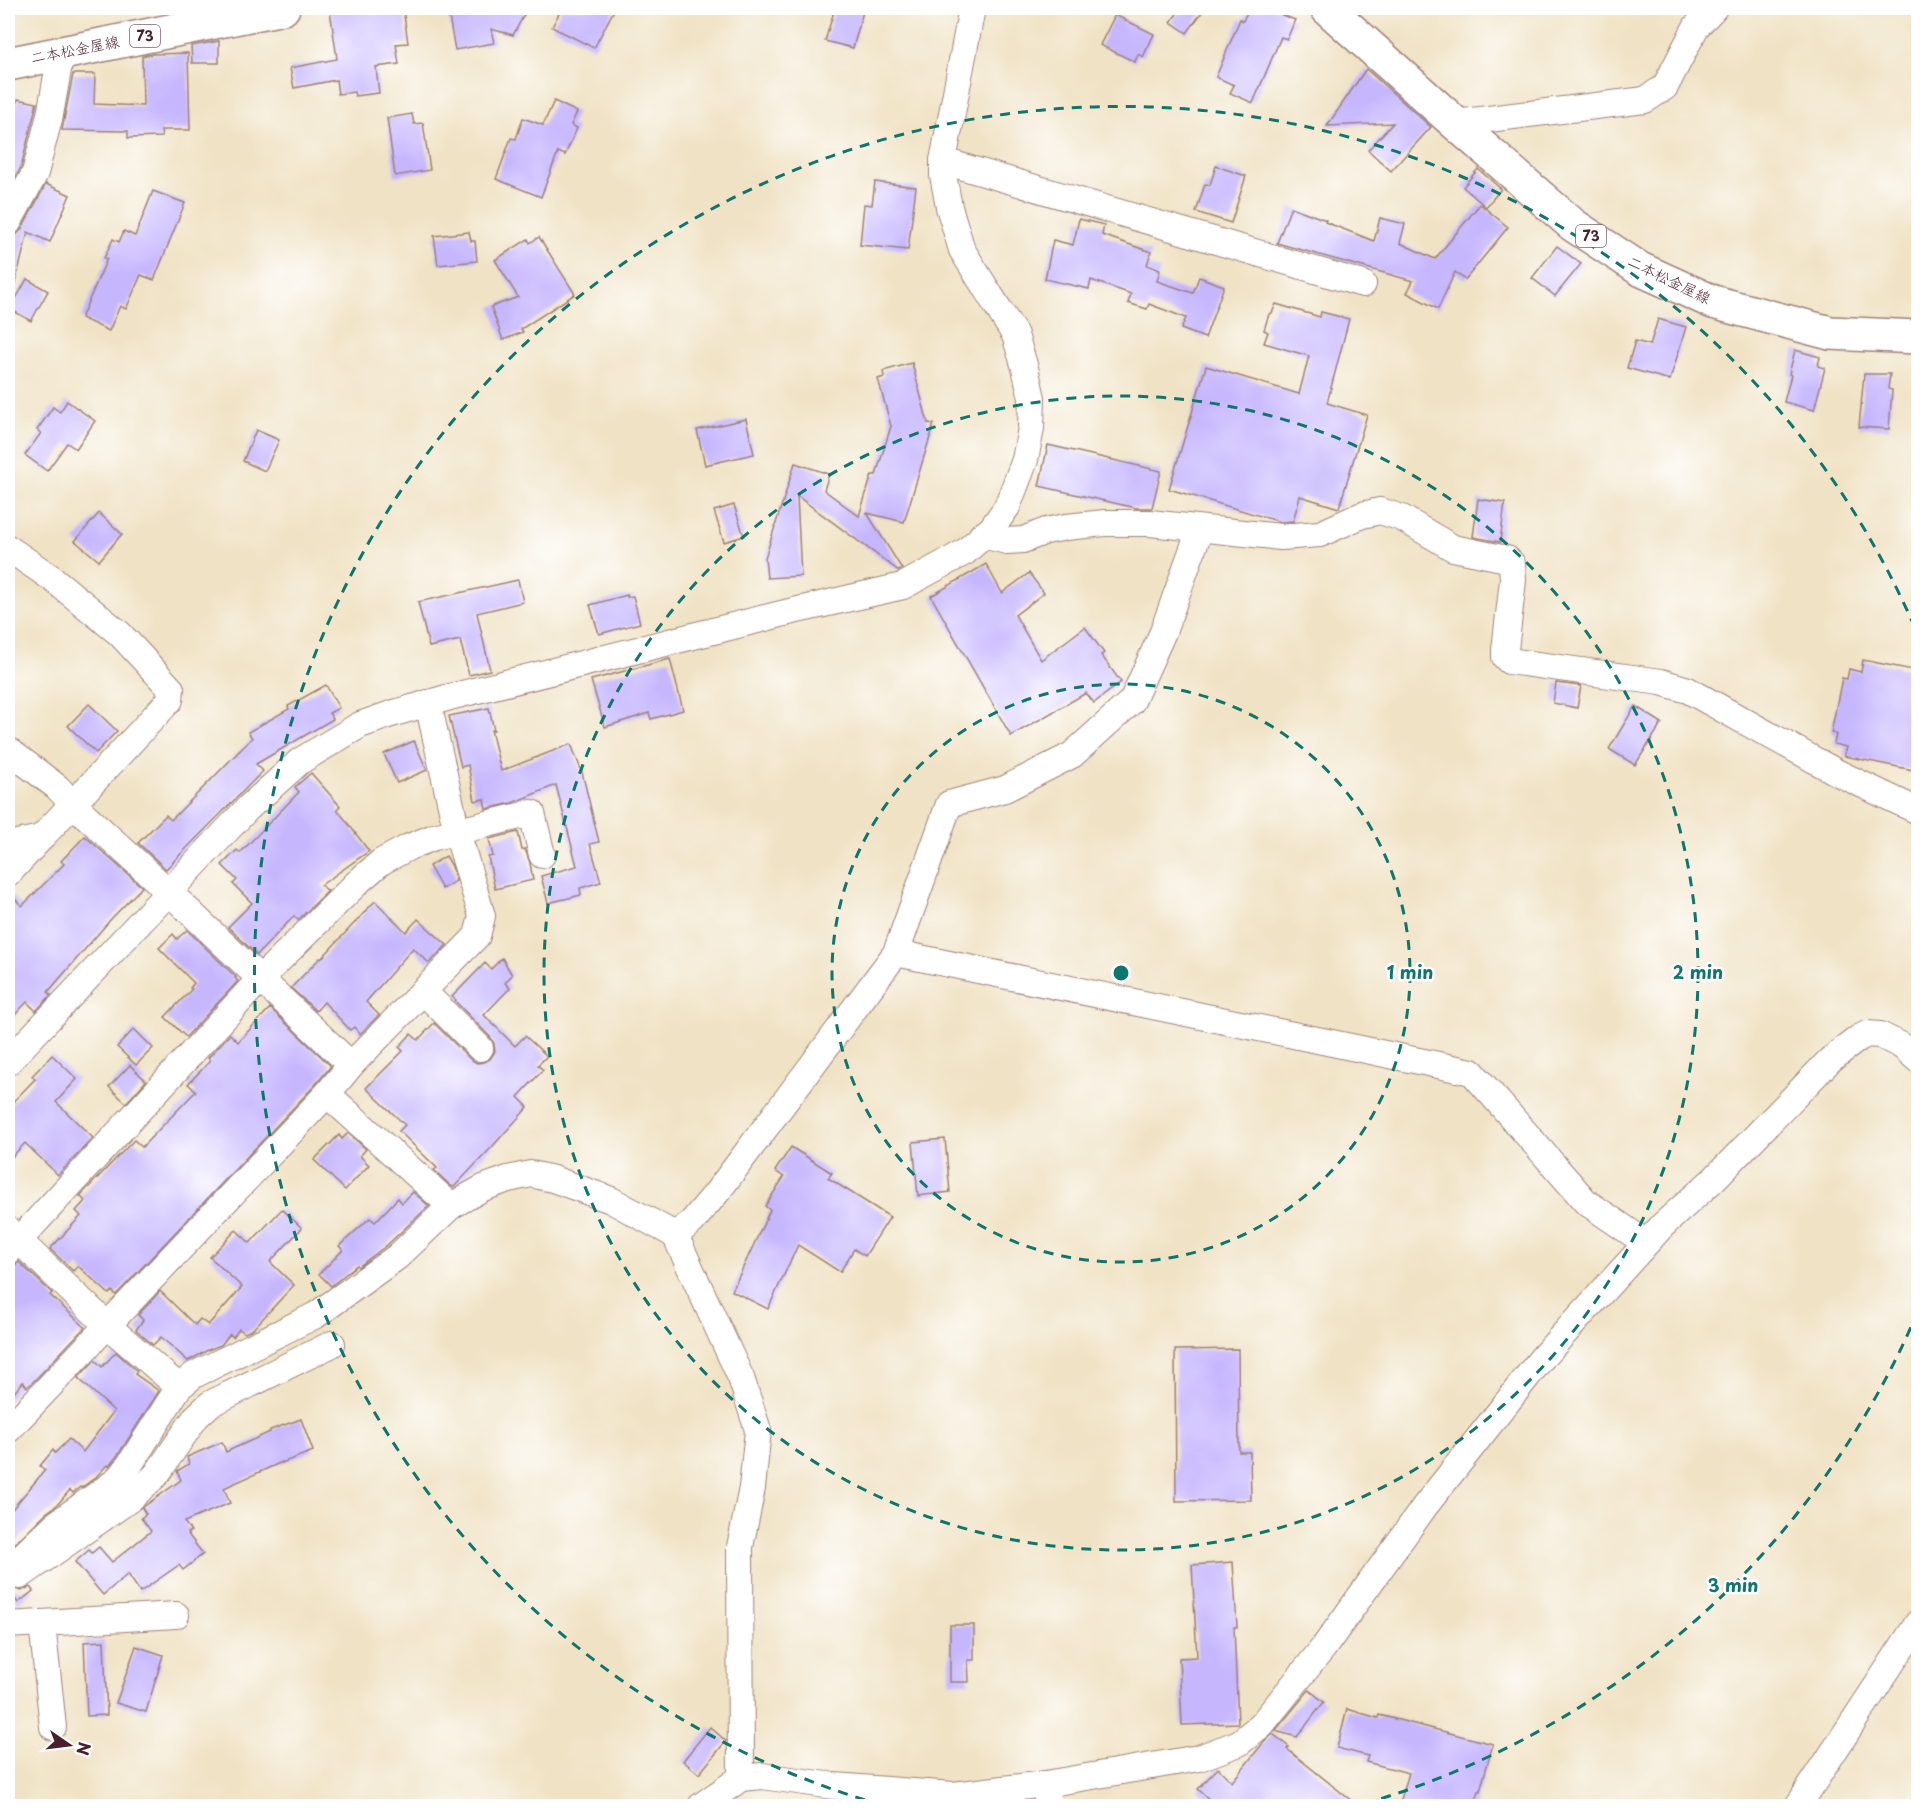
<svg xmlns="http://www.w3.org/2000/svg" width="1926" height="1814" font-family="'Playpen Sans','Klee One',sans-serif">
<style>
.building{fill:#c5b6fe}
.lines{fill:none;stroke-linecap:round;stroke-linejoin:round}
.minor-casing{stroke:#9d8078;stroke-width:28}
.primary-casing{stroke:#9d8078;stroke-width:36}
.minor{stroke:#fff;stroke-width:26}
.primary{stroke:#fff;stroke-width:33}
.ring{fill:none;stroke:#0f766e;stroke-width:3;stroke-dasharray:10 8}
.labels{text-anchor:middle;stroke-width:5;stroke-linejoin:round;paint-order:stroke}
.shield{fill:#fff;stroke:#80626b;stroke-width:1.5}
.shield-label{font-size:14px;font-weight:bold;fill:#4a1f2b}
.street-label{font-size:15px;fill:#4a1f2b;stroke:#fff}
.centre{fill:#0f766e;stroke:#fff;stroke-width:3}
.ring-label{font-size:18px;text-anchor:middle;font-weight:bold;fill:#0f766e;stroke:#fff;stroke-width:5;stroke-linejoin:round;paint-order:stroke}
</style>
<rect width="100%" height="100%" fill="#fff"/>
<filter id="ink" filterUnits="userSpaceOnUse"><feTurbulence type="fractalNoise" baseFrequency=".0167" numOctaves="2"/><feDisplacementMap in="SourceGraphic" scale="12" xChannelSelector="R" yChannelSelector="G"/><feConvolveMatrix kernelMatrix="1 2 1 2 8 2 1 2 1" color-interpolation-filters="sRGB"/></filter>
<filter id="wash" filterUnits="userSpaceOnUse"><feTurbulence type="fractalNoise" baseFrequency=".008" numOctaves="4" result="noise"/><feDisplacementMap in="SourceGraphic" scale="24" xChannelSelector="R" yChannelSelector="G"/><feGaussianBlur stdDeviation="1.35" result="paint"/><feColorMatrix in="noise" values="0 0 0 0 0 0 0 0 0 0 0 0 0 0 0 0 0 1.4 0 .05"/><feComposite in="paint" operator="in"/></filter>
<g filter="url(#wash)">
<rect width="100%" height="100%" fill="#f0e2c4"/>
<g id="blocks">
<!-- building -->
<g class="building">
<path d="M 352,8 L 403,8 L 408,43 L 396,44 L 399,64 L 376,67 L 379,93 L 355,96 L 354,92 L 338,94 L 336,80 L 294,88 L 290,68 L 337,59 L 330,10 Z"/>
<path d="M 437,8 L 522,8 L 522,12 L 525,13 L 513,35 L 491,29 L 494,43 L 455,50 L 449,17 L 437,13 Z"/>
<path d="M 562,8 L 615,8 L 594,48 L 552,27 Z"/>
<path d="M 835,8 L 864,8 L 853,48 L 825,41 Z"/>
<path d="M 1181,8 L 1205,8 L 1187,33 L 1171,22 Z"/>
<path d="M 1249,8 L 1285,8 L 1282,15 L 1295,20 L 1287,39 L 1281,37 L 1253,103 L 1230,93 L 1234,85 L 1216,77 L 1240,19 L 1243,21 Z"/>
<path d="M 1115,15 L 1154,34 L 1143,57 L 1138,54 L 1135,62 L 1100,45 Z"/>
<path d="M 219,41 L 219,63 L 192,63 L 191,46 Z"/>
<path d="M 188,53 L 190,130 L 161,130 L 162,137 L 128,138 L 128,131 L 62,130 L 73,74 L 95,74 L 94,104 L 143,106 L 142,56 L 153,54 Z"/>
<path d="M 1366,69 L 1431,127 L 1391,171 L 1368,150 L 1393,123 L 1327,126 Z"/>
<path d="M 18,99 L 37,103 L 21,167 L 8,192 L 8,123 L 12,125 Z"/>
<path d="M 554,101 L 577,112 L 571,125 L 577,128 L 565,155 L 558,152 L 541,197 L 496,179 L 511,138 L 516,139 L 523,118 L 543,125 Z"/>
<path d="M 412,114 L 414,124 L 423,123 L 430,170 L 395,176 L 387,118 Z"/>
<path d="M 1216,166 L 1246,176 L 1231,223 L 1196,212 L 1205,184 L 1210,185 Z"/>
<path d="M 1478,169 L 1501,189 L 1486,207 L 1463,187 Z"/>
<path d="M 875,182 L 916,187 L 908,250 L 860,245 L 864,204 L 872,205 Z"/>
<path d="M 46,184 L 70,195 L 50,242 L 28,232 L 15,284 L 8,283 L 8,238 L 15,236 L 21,230 Z"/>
<path d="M 153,191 L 185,203 L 154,280 L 141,275 L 126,309 L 120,306 L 109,331 L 81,318 L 107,259 L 104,258 L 113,239 L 119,242 L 124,231 L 135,236 Z"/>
<path d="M 1480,204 L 1508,227 L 1465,280 L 1455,272 L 1438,309 L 1407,293 L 1413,281 L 1277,243 L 1291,207 L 1326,220 L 1325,222 L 1374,241 L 1380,218 L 1405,224 L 1400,243 L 1435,259 Z"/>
<path d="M 1079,219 L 1104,225 L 1102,235 L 1151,252 L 1147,265 L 1160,270 L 1157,281 L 1193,293 L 1199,277 L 1224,286 L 1205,338 L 1181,329 L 1186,318 L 1149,304 L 1147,309 L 1128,303 L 1131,294 L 1091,280 L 1089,289 L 1045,279 L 1053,240 L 1073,245 Z"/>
<path d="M 469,232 L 471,241 L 475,241 L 477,261 L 438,265 L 434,236 Z"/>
<path d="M 539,237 L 575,294 L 521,329 L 523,332 L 503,340 L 491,307 L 518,297 L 495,260 L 528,239 L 530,243 Z"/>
<path d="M 1557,246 L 1581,264 L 1555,296 L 1532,278 Z"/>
<path d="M 27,279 L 48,291 L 31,321 L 10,309 Z"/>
<path d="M 1276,304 L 1320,317 L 1321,312 L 1349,319 L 1327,403 L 1367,415 L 1339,508 L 1300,496 L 1293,521 L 1281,522 L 1169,489 L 1206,366 L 1299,394 L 1309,356 L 1264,343 L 1268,332 L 1264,330 L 1269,314 L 1272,313 Z"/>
<path d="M 1658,319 L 1686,327 L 1670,380 L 1627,368 L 1635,341 L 1650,345 Z"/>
<path d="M 1795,350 L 1820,357 L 1818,366 L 1825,368 L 1814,410 L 1784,402 L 1791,375 L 1789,374 Z"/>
<path d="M 912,363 L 928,423 L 934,424 L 904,522 L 867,513 L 902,569 L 899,571 L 797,496 L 801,576 L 767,578 L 765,558 L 795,463 L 829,474 L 824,490 L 859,516 L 872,475 L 876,475 L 891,426 L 878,379 L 884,377 L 883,371 Z"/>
<path d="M 1864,374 L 1890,374 L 1888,389 L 1892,390 L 1889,429 L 1859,427 Z"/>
<path d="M 67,401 L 95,421 L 76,449 L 67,443 L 47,471 L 25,455 L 41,433 L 37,430 L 53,407 L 60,412 Z"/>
<path d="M 746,419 L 754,454 L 705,465 L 697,430 Z"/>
<path d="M 256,430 L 279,440 L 265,471 L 243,461 Z"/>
<path d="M 1048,445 L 1161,471 L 1152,508 L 1136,508 L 1039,486 Z"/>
<path d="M 1478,499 L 1505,503 L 1500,542 L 1473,537 Z"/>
<path d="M 734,505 L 744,536 L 724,542 L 714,511 Z"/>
<path d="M 99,513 L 122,534 L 99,561 L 75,541 Z"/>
<path d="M 986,564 L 1002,593 L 1029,573 L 1044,593 L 1015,615 L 1041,660 L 1085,627 L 1104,653 L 1101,655 L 1121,682 L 1094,703 L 1086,693 L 1011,736 L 931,596 Z"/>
<path d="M 518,580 L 523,602 L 477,613 L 490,670 L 469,675 L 460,640 L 429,647 L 418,602 Z"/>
<path d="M 627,595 L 627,597 L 633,596 L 640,623 L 599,634 L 590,605 Z"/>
<path d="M 670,659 L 683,710 L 651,719 L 649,713 L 605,727 L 591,680 Z"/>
<path d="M 1863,660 L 1918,671 L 1918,771 L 1844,756 L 1846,747 L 1834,744 L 1836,734 L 1831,733 L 1842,678 L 1847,679 L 1849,669 L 1861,672 Z"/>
<path d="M 1556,683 L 1581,686 L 1577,708 L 1553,703 Z"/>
<path d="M 326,685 L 339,708 L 329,713 L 333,719 L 256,764 L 263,771 L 166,869 L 138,843 L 166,815 L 171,820 L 206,785 L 252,738 L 248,732 L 289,709 L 288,706 Z"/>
<path d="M 89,704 L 117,731 L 96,753 L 68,726 Z"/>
<path d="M 1635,706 L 1662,723 L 1635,765 L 1609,749 Z"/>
<path d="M 489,708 L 494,730 L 491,730 L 501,771 L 571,744 L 582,772 L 599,842 L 590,844 L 601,882 L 580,888 L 581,895 L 548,903 L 541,876 L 577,866 L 556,785 L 512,803 L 486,809 L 484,799 L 475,801 L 468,765 L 461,767 L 449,716 Z"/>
<path d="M 414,741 L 427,770 L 397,783 L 384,754 Z"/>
<path d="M 311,773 L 340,806 L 337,809 L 369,851 L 321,885 L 328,891 L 298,920 L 294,916 L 257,955 L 228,927 L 252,903 L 233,884 L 237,880 L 222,865 L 237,850 L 240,853 L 299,792 L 295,787 Z"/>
<path d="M 518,832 L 522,850 L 525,849 L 530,863 L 533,880 L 495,889 L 488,857 L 493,856 L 489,839 Z"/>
<path d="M 85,836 L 142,887 L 111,919 L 48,992 L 51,995 L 36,1011 L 27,1002 L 8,1022 L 8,892 L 22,906 L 64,864 L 61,861 Z"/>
<path d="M 446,856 L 452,866 L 456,881 L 442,889 L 429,866 Z"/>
<path d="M 375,901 L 406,932 L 418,919 L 447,945 L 429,963 L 413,948 L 366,1002 L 379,1015 L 360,1034 L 354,1027 L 350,1030 L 324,1002 L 316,1011 L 291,988 L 320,958 L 321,959 Z"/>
<path d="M 187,930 L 236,977 L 235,978 L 238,981 L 186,1037 L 165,1017 L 192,989 L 190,988 L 194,983 L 159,948 L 173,934 L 177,939 Z"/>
<path d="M 502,958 L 512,975 L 505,983 L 510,988 L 484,1015 L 515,1046 L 525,1036 L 547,1056 L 538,1065 L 543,1070 L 518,1097 L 528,1107 L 492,1147 L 454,1187 L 451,1186 L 434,1170 L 437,1168 L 399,1131 L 405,1125 L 366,1088 L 403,1051 L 399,1047 L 411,1034 L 418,1040 L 434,1023 L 470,1059 L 477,1063 L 484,1062 L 490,1059 L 495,1051 L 494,1044 L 491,1038 L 455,1001 L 456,1000 L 452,997 L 485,963 L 491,969 Z"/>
<path d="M 270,1008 L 331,1066 L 316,1084 L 116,1295 L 112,1291 L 109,1294 L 78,1266 L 73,1271 L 50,1249 L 81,1216 L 76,1211 L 85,1201 L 80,1196 L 134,1140 L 142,1147 L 196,1091 L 188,1084 L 210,1061 L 208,1058 L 230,1034 L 238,1042 Z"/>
<path d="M 134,1029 L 153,1048 L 136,1065 L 117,1047 Z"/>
<path d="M 52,1055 L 77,1079 L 56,1102 L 93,1138 L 58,1175 L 25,1143 L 8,1161 L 8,1107 L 35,1079 L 32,1076 Z"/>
<path d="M 130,1065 L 146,1081 L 126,1103 L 109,1087 Z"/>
<path d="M 348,1133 L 366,1149 L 360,1156 L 369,1165 L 345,1190 L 314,1160 L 339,1135 L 342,1139 Z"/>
<path d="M 945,1139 L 950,1192 L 918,1196 L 913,1142 Z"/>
<path d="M 791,1147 L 832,1173 L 828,1178 L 890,1217 L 865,1256 L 854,1249 L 840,1272 L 798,1245 L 768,1309 L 732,1291 L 770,1210 L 765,1206 L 784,1177 L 775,1171 Z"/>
<path d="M 413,1192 L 429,1206 L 387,1245 L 358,1267 L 357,1265 L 331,1286 L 319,1274 L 343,1250 L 339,1246 L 370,1218 L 375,1222 L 398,1198 L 402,1203 Z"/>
<path d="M 282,1209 L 302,1228 L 270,1262 L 294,1285 L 253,1329 L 245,1333 L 239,1329 L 233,1337 L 230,1334 L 221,1345 L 208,1350 L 188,1361 L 161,1337 L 153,1345 L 136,1330 L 143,1320 L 138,1315 L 160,1291 L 195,1325 L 200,1319 L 208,1325 L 242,1287 L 210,1257 L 236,1230 L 250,1243 Z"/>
<path d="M 19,1262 L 52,1293 L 50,1295 L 85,1327 L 31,1384 L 27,1387 L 23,1382 L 8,1400 L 8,1269 Z"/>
<path d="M 1238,1349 L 1239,1452 L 1250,1452 L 1251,1500 L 1176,1501 L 1175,1350 Z"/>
<path d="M 116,1352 L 137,1371 L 135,1374 L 159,1391 L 118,1455 L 109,1466 L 107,1465 L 96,1477 L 81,1488 L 80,1487 L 73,1493 L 70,1490 L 57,1505 L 46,1513 L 8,1550 L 8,1514 L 45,1470 L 40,1466 L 53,1450 L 55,1453 L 69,1439 L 83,1452 L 114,1411 L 78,1378 L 95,1360 L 102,1367 Z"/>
<path d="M 301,1419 L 313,1451 L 282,1463 L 282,1462 L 224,1488 L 230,1503 L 184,1522 L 191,1531 L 187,1533 L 203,1554 L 183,1570 L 179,1565 L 140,1592 L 128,1574 L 103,1595 L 75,1562 L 89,1550 L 92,1553 L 99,1547 L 112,1562 L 151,1531 L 141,1518 L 146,1514 L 142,1508 L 181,1480 L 177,1471 L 189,1464 L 187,1457 L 222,1442 L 226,1452 L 270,1432 L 270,1430 Z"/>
<path d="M 1233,1562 L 1237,1627 L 1234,1627 L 1238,1723 L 1182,1725 L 1179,1658 L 1197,1657 L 1192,1565 Z"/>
<path d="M 11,1587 L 21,1591 L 30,1587 L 33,1591 L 18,1603 L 8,1589 Z"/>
<path d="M 950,1625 L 974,1625 L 974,1660 L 968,1660 L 969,1682 L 950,1682 Z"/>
<path d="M 104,1641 L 107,1715 L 87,1716 L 84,1642 Z"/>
<path d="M 136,1646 L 163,1655 L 146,1712 L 116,1703 Z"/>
<path d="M 1309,1690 L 1324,1702 L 1297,1737 L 1275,1731 Z"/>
<path d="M 1347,1709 L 1378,1718 L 1379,1715 L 1493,1744 L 1480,1791 L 1479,1791 L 1474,1806 L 1399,1806 L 1409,1773 L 1366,1762 L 1368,1756 L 1337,1748 Z"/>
<path d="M 710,1727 L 726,1741 L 699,1774 L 683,1761 Z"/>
<path d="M 1273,1734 L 1289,1747 L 1287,1749 L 1358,1806 L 1216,1806 L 1198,1789 L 1218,1768 L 1232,1782 L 1263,1743 Z"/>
</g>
</g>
</g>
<g filter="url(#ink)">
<use href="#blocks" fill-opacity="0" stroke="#9d8078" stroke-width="1.5"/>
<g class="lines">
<defs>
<g id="minor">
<path d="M 1455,123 L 1645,100 L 1665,87 L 1696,27 L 1714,8"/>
<path d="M 943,161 L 1363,284"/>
<path d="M 8,223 L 35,173 L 50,115 L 58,70 L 57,54"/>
<path d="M 982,535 L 1007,541 L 1023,540 L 1046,531 L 1066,527 L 1105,523 L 1150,523 L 1281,537 L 1320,534 L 1362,515 L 1380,511 L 1402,518 L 1453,548 L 1507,559 L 1512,564 L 1513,580 L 1505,650 L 1505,657 L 1509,661 L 1661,682 L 1688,690 L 1838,773 L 1918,811"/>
<path d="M 8,548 L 53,579 L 120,634 L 171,689 L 170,700 L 41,838 L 8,845"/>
<path d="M 8,750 L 57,787 L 73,804 L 168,891 L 351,1065"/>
<path d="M 8,874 L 41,838"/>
<path d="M 896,953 L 1472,1072 L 1586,1202 L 1646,1243"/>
<path d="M 423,991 L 480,1048"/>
<path d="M 8,1062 L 248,808 L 300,761 L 360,725 L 391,714 L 450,697 L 789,612 L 903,586 L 965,552 L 992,528 L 1007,507 L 1025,460 L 1031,428 L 1032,398 L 1025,368 L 1015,335 L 962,250 L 949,207 L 943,175 L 943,161 L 972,8"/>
<path d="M 327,1094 L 451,1206"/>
<path d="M 8,1230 L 108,1326 L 179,1387"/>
<path d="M 8,1252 L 261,978 L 360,880 L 381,862 L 409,847 L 434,837 L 532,813 L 542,855"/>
<path d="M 8,1430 L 327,1094 L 351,1065 L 477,936 L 482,916 L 457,832 L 428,703"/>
<path d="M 8,1573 L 13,1565 L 56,1524 L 116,1481 L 130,1464 L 179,1387 L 194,1375 L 316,1315 L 397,1257 L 451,1206 L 483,1188 L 508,1179 L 531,1174 L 553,1179 L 611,1200 L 675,1235"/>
<path d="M 20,1576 L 130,1499 L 156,1475 L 196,1417 L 210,1404 L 332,1344"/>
<path d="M 42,1623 L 53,1727"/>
<path d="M 8,1625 L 176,1615"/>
<path d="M 741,1778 L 762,1776 L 834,1786 L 953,1795 L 1045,1784 L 1199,1758 L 1239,1743 L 1261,1725 L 1324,1647 L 1425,1506 L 1542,1358 L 1663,1225 L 1714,1179 L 1830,1060 L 1859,1038 L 1867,1034 L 1880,1035 L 1902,1046 L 1918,1060"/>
<path d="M 1045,1784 L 1048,1806"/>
<path d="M 701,1806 L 741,1778 L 740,1547 L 752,1488 L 758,1430 L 741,1378 L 675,1235 L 692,1222 L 718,1191 L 896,953 L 949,804 L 1005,789 L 1072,755 L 1132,701 L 1163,632 L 1200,529"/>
<path d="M 1798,1806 L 1918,1623"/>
</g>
<g id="primary">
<path d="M 1327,8 L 1455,123 L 1573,225 L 1640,269 L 1713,302 L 1830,333 L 1918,337"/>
<path d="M 8,64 L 283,8"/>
</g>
</defs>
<!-- minor casing -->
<use href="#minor" class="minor-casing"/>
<!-- primary casing -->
<use href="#primary" class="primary-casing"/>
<!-- minor -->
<use href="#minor" class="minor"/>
<!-- primary -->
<use href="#primary" class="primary"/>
</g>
</g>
<!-- distance rings -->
<g class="ring">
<circle cx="1121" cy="973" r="289"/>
<circle cx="1121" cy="973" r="577"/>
<path d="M1918 1311A866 866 0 0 1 1360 1805M882 1805A866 866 0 1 1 1918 635"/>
</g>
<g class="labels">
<!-- shield labels -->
<g class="shield">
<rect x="130" y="25" width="30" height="22" rx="4.5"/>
<rect x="1576" y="225" width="30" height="22" rx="4.5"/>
</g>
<g class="shield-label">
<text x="145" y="41">73</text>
<text x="1591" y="241">73</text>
</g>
<!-- street labels -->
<g class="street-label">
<text transform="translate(75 50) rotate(-11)" y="5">二本松金屋線</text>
<text transform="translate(1669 280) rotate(26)" y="5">二本松金屋線</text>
</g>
</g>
<circle cx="1121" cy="973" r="9" class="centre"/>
<g class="ring-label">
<text x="1410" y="979">1 min</text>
<text x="1698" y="979">2 min</text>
<text x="1733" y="1592">3 min</text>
</g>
<!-- margin -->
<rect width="1926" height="1814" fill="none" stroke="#fff" stroke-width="30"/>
<!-- north arrow -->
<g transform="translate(69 1745) rotate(104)" stroke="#ffffff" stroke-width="4.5" paint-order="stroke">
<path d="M0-4.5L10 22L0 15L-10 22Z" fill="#4a1f2b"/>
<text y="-9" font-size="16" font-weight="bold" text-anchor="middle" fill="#4a1f2b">N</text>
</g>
</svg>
